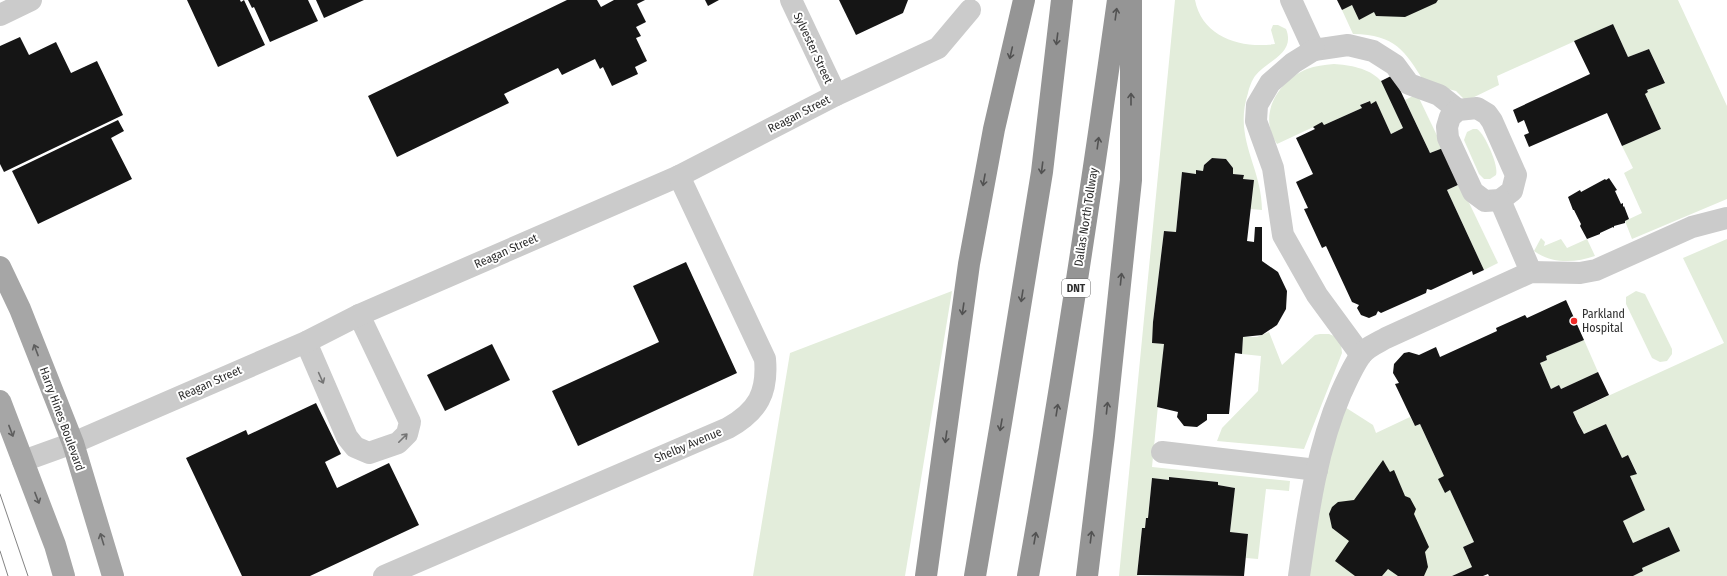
<svg xmlns="http://www.w3.org/2000/svg" width="1727" height="576" font-family="'Fira Sans Condensed',sans-serif">
<style>
.green{fill:#e3eddb}
.building{fill:#151515}
.lines{fill:none;stroke-linecap:round;stroke-linejoin:round}
.minor{stroke:#cbcbcb;stroke-width:22}
.major{stroke:#a6a6a6;stroke-width:22}
.highway{stroke:#959595;stroke-width:22}
.tram{stroke:#838383;stroke-width:1}
.oneway{stroke:#525252}
.oneway2{stroke:#5e5e5e}
.oneway3{stroke:#757575}
.poi-dot{fill:#ef2a27;stroke:#fff;stroke-width:1.5}
.labels{text-anchor:middle;stroke-width:4;stroke-linejoin:round;paint-order:stroke}
.shield{fill:#fff;stroke:#6d6d6d;stroke-width:1}
.shield-label{font-size:11px;font-weight:bold;fill:#2e2e2e}
.street-label{font-size:12px;fill:#2e2e2e;stroke:#fff}
.poi-label{font-size:12px;fill:#2e2e2e;stroke:#fff;text-anchor:start}
</style>
<rect width="100%" height="100%" fill="#fff"/>
<!-- green -->
<g class="green">
<path d="M 1175,0 L 1195,0 C 1202,37 1241,49 1275,44 L 1271,30 L 1273,25 L 1278,25 L 1286,29 C 1296,54 1267,60 1255,76 C 1252,80 1249,88 1248,93 C 1233,139 1262,167 1262,210 L 1250,209 L 1253,180 L 1243,179 L 1244,175 L 1233,174 L 1233,168 L 1226,159 L 1212,158 L 1204,165 L 1203,171 L 1196,170 L 1196,174 L 1182,172 L 1176,232 L 1164,231 L 1153,321 L 1154,322 L 1152,343 L 1164,344 L 1152,467 L 1290,481 L 1289,491 L 1266,489 L 1258,559 L 1246,558 L 1248,534 L 1230,532 L 1235,488 L 1218,485 L 1218,482 L 1169,477 L 1169,480 L 1152,478 L 1148,518 L 1146,518 L 1145,528 L 1142,528 L 1137,575 L 1140,576 L 1119,576 Z"/>
<path d="M 1438,0 L 1678,0 L 1727,106 L 1727,199 L 1632,239 L 1625,221 L 1642,213 L 1624,173 L 1633,168 L 1622,146 L 1661,129 L 1645,94 L 1648,92 L 1647,90 L 1665,82 L 1649,49 L 1628,57 L 1613,24 L 1497,76 L 1499,85 L 1466,101 L 1456,91 L 1425,83 C 1404,50 1396,35 1353,34 L 1342,10 L 1352,5 L 1359,19 L 1374,12 L 1436,3 Z"/>
<path d="M 1334,64 C 1349,65 1369,68 1380,80 C 1387,87 1398,118 1403,128 L 1391,134 L 1376,102 L 1371,104 L 1369,101 L 1360,105 L 1362,108 L 1324,125 L 1322,123 L 1277,144 C 1257,115 1278,81 1307,69 C 1315,66 1324,65 1334,64 Z"/>
<path d="M 1417,94 L 1443,148 L 1430,153 L 1405,100 Z"/>
<path d="M 1477,129 C 1485,134 1499,166 1496,175 L 1490,179 L 1484,179 L 1479,174 L 1464,140 L 1467,132 L 1473,129 Z"/>
<path d="M 1460,184 L 1498,263 L 1484,270 L 1447,190 Z"/>
<path d="M 1541,238 L 1545,242 L 1544,246 L 1561,239 L 1567,248 L 1587,239 L 1595,256 C 1575,263 1552,264 1534,251 Z"/>
<path d="M 1727,239 L 1727,576 L 1633,576 L 1643,571 L 1642,568 L 1679,551 L 1669,527 L 1633,543 L 1623,521 L 1645,510 L 1630,476 L 1637,473 L 1628,455 L 1622,458 L 1606,424 L 1584,434 L 1573,412 L 1724,343 L 1683,258 Z"/>
<path d="M 952,291 L 905,576 L 753,576 L 790,353 Z"/>
<path d="M 1636,291 L 1645,294 L 1672,349 L 1672,354 L 1667,361 L 1660,362 L 1652,358 L 1626,304 L 1626,297 Z"/>
<path d="M 1269,332 L 1282,365 L 1315,335 L 1320,334 L 1329,334 L 1334,336 L 1341,344 L 1342,353 L 1304,449 L 1217,441 L 1222,428 L 1258,391 L 1261,356 L 1242,354 L 1243,337 L 1257,337 Z"/>
<path d="M 1584,340 L 1598,372 L 1561,389 L 1559,385 L 1551,389 L 1540,363 L 1547,360 L 1546,356 Z"/>
<path d="M 1337,402 L 1373,425 L 1376,433 L 1410,417 L 1415,426 L 1420,424 L 1444,476 L 1445,493 L 1450,490 L 1474,542 L 1463,547 L 1472,567 L 1452,576 L 1299,576 Z"/>
</g>
<!-- building -->
<g class="building">
<path d="M 187,0 L 240,0 L 241,2 L 244,0 L 265,45 L 218,67 Z"/>
<path d="M 248,0 L 308,0 L 318,21 L 270,42 L 254,7 L 252,8 Z"/>
<path d="M 316,0 L 364,0 L 324,18 Z"/>
<path d="M 567,0 L 597,0 L 601,7 L 614,0 L 645,0 L 637,4 L 646,22 L 636,27 L 641,36 L 636,38 L 647,61 L 635,67 L 638,74 L 612,86 L 603,67 L 600,69 L 595,59 L 562,75 L 558,68 L 504,94 L 509,103 L 397,157 L 368,96 Z"/>
<path d="M 705,0 L 719,0 L 708,6 Z"/>
<path d="M 839,0 L 908,0 L 903,13 L 856,35 Z"/>
<path d="M 1337,0 L 1438,0 L 1436,3 L 1405,17 L 1376,16 L 1374,12 L 1359,20 L 1352,5 L 1342,10 Z"/>
<path d="M 1613,24 L 1628,57 L 1649,49 L 1665,83 L 1647,90 L 1648,92 L 1645,94 L 1661,129 L 1622,146 L 1607,113 L 1529,147 L 1524,135 L 1529,133 L 1524,120 L 1518,123 L 1513,110 L 1590,74 L 1574,41 Z"/>
<path d="M 20,37 L 29,55 L 56,42 L 71,73 L 97,61 L 123,115 L 4,172 L 0,164 L 0,46 Z"/>
<path d="M 1393,75 L 1430,153 L 1443,148 L 1460,184 L 1447,190 L 1484,270 L 1473,275 L 1472,271 L 1431,290 L 1427,289 L 1426,293 L 1381,313 L 1378,311 L 1376,315 L 1369,318 L 1361,315 L 1357,308 L 1359,305 L 1352,302 L 1326,246 L 1322,248 L 1304,209 L 1308,208 L 1296,182 L 1313,174 L 1296,138 L 1315,129 L 1313,127 L 1322,122 L 1324,125 L 1362,108 L 1360,105 L 1370,101 L 1371,104 L 1376,101 L 1391,134 L 1403,128 L 1381,81 Z"/>
<path d="M 118,120 L 124,131 L 111,138 L 132,179 L 38,224 L 12,171 Z"/>
<path d="M 1212,158 L 1226,159 L 1233,168 L 1233,174 L 1244,175 L 1243,179 L 1254,180 L 1247,241 L 1254,242 L 1255,227 L 1262,227 L 1262,261 L 1278,272 L 1287,291 L 1286,309 L 1277,325 L 1262,335 L 1243,337 L 1242,354 L 1235,353 L 1229,414 L 1207,414 L 1207,420 L 1197,427 L 1184,426 L 1177,417 L 1178,412 L 1157,407 L 1164,344 L 1152,343 L 1153,322 L 1164,231 L 1176,232 L 1182,172 L 1196,174 L 1196,170 L 1203,171 L 1204,165 Z"/>
<path d="M 1609,178 L 1617,190 L 1615,191 L 1621,204 L 1623,203 L 1623,207 L 1624,206 L 1629,219 L 1625,221 L 1625,223 L 1614,226 L 1614,228 L 1613,227 L 1600,233 L 1600,234 L 1587,239 L 1580,226 L 1581,224 L 1574,210 L 1573,210 L 1568,197 L 1580,190 L 1581,192 L 1605,179 L 1606,180 Z"/>
<path d="M 686,262 L 737,373 L 578,446 L 552,391 L 659,342 L 633,286 Z"/>
<path d="M 1566,300 L 1584,340 L 1546,356 L 1547,360 L 1540,363 L 1551,389 L 1559,385 L 1561,389 L 1598,372 L 1609,395 L 1573,412 L 1578,423 L 1584,434 L 1606,424 L 1622,458 L 1628,455 L 1637,474 L 1630,476 L 1645,510 L 1623,521 L 1633,543 L 1669,527 L 1680,551 L 1642,568 L 1643,571 L 1633,576 L 1489,576 L 1488,574 L 1483,576 L 1452,576 L 1472,567 L 1463,547 L 1474,542 L 1450,490 L 1445,493 L 1438,479 L 1444,476 L 1420,424 L 1415,426 L 1395,384 L 1399,383 L 1393,373 L 1394,364 L 1404,353 L 1409,352 L 1419,355 L 1436,347 L 1440,357 L 1497,331 L 1496,328 L 1525,315 L 1527,318 Z"/>
<path d="M 492,344 L 510,380 L 445,411 L 427,375 Z"/>
<path d="M 316,403 L 341,454 L 325,462 L 337,488 L 389,463 L 419,525 L 310,576 L 242,576 L 186,458 L 246,430 L 248,435 Z"/>
<path d="M 1383,460 L 1390,472 L 1394,470 L 1405,496 L 1410,498 L 1416,509 L 1414,514 L 1429,547 L 1425,552 L 1428,567 L 1424,576 L 1398,576 L 1388,569 L 1382,576 L 1355,576 L 1335,561 L 1349,541 L 1332,528 L 1329,514 L 1332,507 L 1338,502 L 1354,500 Z"/>
<path d="M 1169,477 L 1218,482 L 1218,485 L 1235,488 L 1230,532 L 1248,534 L 1244,576 L 1137,575 L 1142,528 L 1145,528 L 1146,518 L 1148,518 L 1152,478 L 1169,480 Z"/>
</g>
<g class="lines">
<!-- minor -->
<g class="minor">
<path d="M 791,0 L 836,95"/>
<path d="M 1291,0 L 1314,50 L 1348,45 L 1373,51 L 1395,65 L 1409,84 L 1439,95 L 1458,110"/>
<path d="M 0,15 L 31,0"/>
<path d="M 1314,50 L 1293,63 L 1270,83 L 1257,105 L 1256,121 L 1273,168 L 1283,235 L 1317,295 L 1361,355"/>
<path d="M 1477,108 L 1487,114 L 1492,121 L 1516,175 L 1512,191 L 1500,200 L 1485,201 L 1473,192 L 1448,138 L 1447,127 L 1450,117 L 1458,110 Z"/>
<path d="M 1500,200 L 1531,272"/>
<path d="M 306,342 L 347,437 L 355,447 L 369,453 L 398,443 L 407,434 L 410,422 L 359,315"/>
<path d="M 1162,452 L 1317,470"/>
<path d="M 23,461 L 73,443 L 306,342 L 359,315 L 679,176 L 836,95 L 938,48 L 970,10"/>
<path d="M 384,576 L 728,428 C 758,411 768,393 765,359 L 679,176"/>
<path d="M 1299,576 C 1308,514 1316,451 1341,393 C 1347,380 1353,366 1361,355 C 1367,347 1377,343 1386,338 L 1531,272 L 1580,273 L 1596,270 L 1692,227 L 1727,218"/>
</g>
<!-- major -->
<g class="major">
<path d="M 0,267 L 20,309 L 73,443 L 113,576"/>
<path d="M 0,401 L 55,545 L 64,576"/>
</g>
<!-- highway -->
<g class="highway">
<path d="M 926,576 L 969,264 L 994,129 L 1024,0"/>
<path d="M 975,576 L 1001,423 L 1042,172 L 1062,0"/>
<path d="M 1028,576 C 1062,385 1091,193 1118,0"/>
<path d="M 1087,576 L 1104,436 L 1131,180 L 1131,0"/>
</g>
<!-- tram -->
<g class="tram">
<path d="M 0,494 L 28,576"/>
<path d="M 0,551 L 8,576"/>
</g>
</g>
<!-- one-way arrows -->
<defs><path id="oneway-shaft" d="M-6 0H5M1.5-3L5.5 0L1.5 3" fill="none" stroke-width="1.6" stroke-linecap="round" stroke-linejoin="round"/></defs>
<g class="oneway">
<use href="#oneway-shaft" transform="translate(1116 14) rotate(-82)"/>
<use href="#oneway-shaft" transform="translate(1057 39) rotate(97)"/>
<use href="#oneway-shaft" transform="translate(1011 53) rotate(103)"/>
<use href="#oneway-shaft" transform="translate(1131 99) rotate(-90)"/>
<use href="#oneway-shaft" transform="translate(1098 143) rotate(-82)"/>
<use href="#oneway-shaft" transform="translate(1042 168) rotate(97)"/>
<use href="#oneway-shaft" transform="translate(984 180) rotate(100)"/>
<use href="#oneway-shaft" transform="translate(1121 279) rotate(-84)"/>
<use href="#oneway-shaft" transform="translate(1022 296) rotate(99)"/>
<use href="#oneway-shaft" transform="translate(963 309) rotate(98)"/>
<use href="#oneway-shaft" transform="translate(1107 408) rotate(-84)"/>
<use href="#oneway-shaft" transform="translate(1057 410) rotate(-81)"/>
<use href="#oneway-shaft" transform="translate(1001 425) rotate(100)"/>
<use href="#oneway-shaft" transform="translate(946 437) rotate(98)"/>
<use href="#oneway-shaft" transform="translate(1091 537) rotate(-83)"/>
<use href="#oneway-shaft" transform="translate(1035 538) rotate(-80)"/>
</g>
<g class="oneway2">
<use href="#oneway-shaft" transform="translate(36 350) rotate(-111)"/>
<use href="#oneway-shaft" transform="translate(11 431) rotate(69)"/>
<use href="#oneway-shaft" transform="translate(37 498) rotate(69)"/>
<use href="#oneway-shaft" transform="translate(102 539) rotate(-107)"/>
</g>
<g class="oneway3">
<use href="#oneway-shaft" transform="translate(321 378) rotate(66)"/>
<use href="#oneway-shaft" transform="translate(403 438) rotate(-45)"/>
</g>
<!-- markers -->
<circle class="poi-dot" cx="1574" cy="321" r="4"/>
<g class="labels">
<!-- shield labels -->
<rect class="shield" x="1062" y="279" width="28" height="18" rx="3"/>
<g class="shield-label">
<text x="1076" y="292">DNT</text>
</g>
<!-- street labels -->
<g class="street-label">
<text transform="translate(813 48) rotate(65)" y="4">Sylvester Street</text>
<text transform="translate(799 114) rotate(-27)" y="4">Reagan Street</text>
<text transform="translate(1086 217) rotate(-81)" y="4">Dallas North Tollway</text>
<text transform="translate(506 251) rotate(-24)" y="4">Reagan Street</text>
<text transform="translate(210 383) rotate(-24)" y="4">Reagan Street</text>
<text transform="translate(62 419) rotate(70)" y="4">Harry Hines Boulevard</text>
<text transform="translate(688 445) rotate(-23)" y="4">Shelby Avenue</text>
</g>
<!-- poi labels -->
<g class="poi-label">
<text x="1582" y="318">Parkland<tspan x="1582" dy="14">Hospital</tspan></text>
</g>
</g>
</svg>
